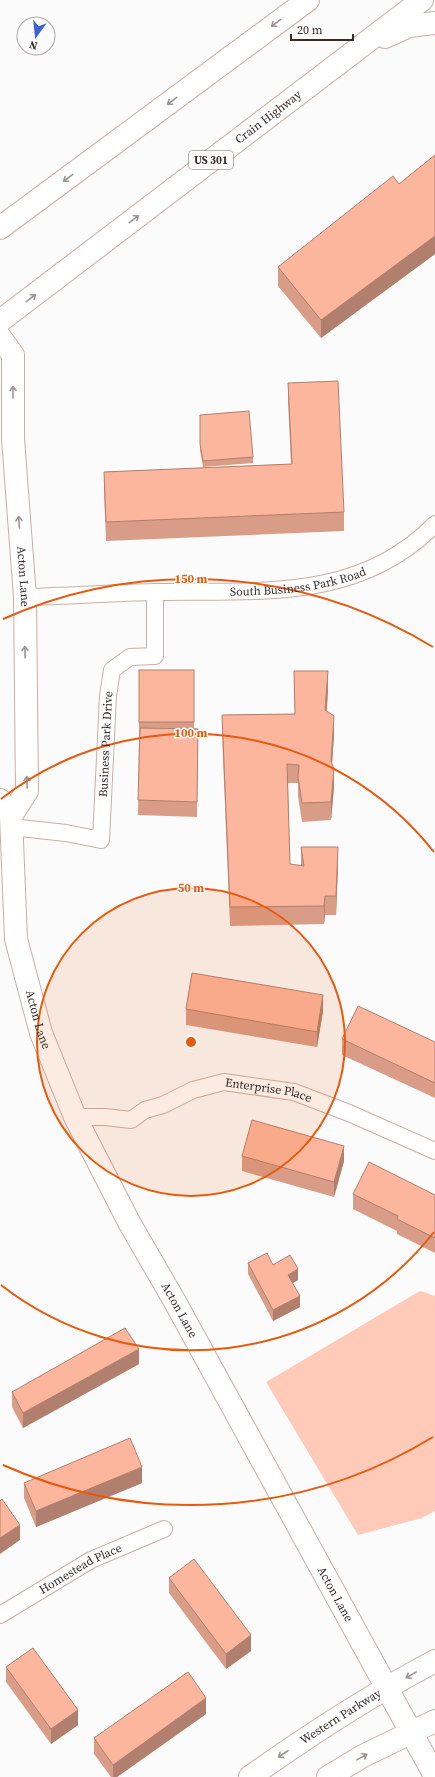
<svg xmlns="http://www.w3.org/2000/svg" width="435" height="1777" font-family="'Source Serif 4',serif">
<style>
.green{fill:#ffcab7}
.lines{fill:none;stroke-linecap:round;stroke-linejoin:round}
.street-casing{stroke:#c8afa6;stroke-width:18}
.secondary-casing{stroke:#c8afa6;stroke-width:24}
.highway-casing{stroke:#c8afa6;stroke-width:24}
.street{stroke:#fff;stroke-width:16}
.secondary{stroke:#fff;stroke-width:22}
.highway{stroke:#fff;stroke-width:22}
.wall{fill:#d99d87}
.shaded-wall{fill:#b07f6e}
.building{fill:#fcb69d;stroke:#b07f6e}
.oneway{stroke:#9a9694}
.ring{fill:none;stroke:#e8590c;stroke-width:2}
.labels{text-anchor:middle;stroke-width:3;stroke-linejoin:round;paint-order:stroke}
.shield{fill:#fbfbfb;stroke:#716a68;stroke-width:1}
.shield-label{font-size:11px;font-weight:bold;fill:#362c29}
.street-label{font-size:12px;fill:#362c29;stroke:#fbfbfb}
.centre{fill:#e8590c;stroke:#fbfbfb;stroke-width:2}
.ring-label{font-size:12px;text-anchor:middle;font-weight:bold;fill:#e8590c;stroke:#fbfbfb;stroke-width:3;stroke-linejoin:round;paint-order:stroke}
</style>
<rect width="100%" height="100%" fill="#fbfbfb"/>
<!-- green -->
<path class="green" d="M 420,1291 L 435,1296 L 435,1511 L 422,1518 L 358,1535 L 266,1382 Z"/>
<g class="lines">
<defs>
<g id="street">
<path id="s1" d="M 25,597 C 68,596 112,593 155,592 C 256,590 358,603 435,524"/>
<path id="s2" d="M 11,827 L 66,833 L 101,840 L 108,696 L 112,670 L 130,657 L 155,656 L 155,592"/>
<path id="s3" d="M 75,1117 L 105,1117 L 131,1120 L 145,1110 L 163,1105 L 193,1090 L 224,1082 L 294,1092 L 349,1113 L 435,1151"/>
<path id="s4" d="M 0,1615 L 91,1560 L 164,1529"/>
</g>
<g id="secondary">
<path id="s5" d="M 0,337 L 13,355 L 13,439 L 25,597 L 27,791 L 11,816"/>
<path id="s6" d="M 0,800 L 11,816 L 16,939 L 41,1033 L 75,1117 L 130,1224 L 174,1300 L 435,1776"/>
<path id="s7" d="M 250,1777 C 309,1735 371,1695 435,1661"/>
<path d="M 328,1777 L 363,1756 L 435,1721"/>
</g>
<g id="highway">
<path d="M 385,37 L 409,26 L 435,23"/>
<path d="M 0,228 L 308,0"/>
<path id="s8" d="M 0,321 L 422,0"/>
</g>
</defs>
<!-- street casing -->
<use href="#street" class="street-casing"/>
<!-- secondary casing -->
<use href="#secondary" class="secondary-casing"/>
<!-- highway casing -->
<use href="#highway" class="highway-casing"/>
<!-- street -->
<use href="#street" class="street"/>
<!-- secondary -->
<use href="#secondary" class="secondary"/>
<!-- highway -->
<use href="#highway" class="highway"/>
</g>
<!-- wall -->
<g class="wall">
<path d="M 435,155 L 435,254 L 321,338 L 278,286 L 278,267 L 399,184 Z"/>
<path d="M 288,383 L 344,512 L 344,531 L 106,541 L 104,491 L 104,472 L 291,464 L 288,402 Z"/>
<path d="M 200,415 L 253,457 L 253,463 L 203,467 L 200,450 Z"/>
<path d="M 139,670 L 194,670 L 194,728 L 198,729 L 197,817 L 138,815 L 139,737 Z"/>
<path d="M 294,671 L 328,690 L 327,711 L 334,735 L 332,763 L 334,787 L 331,820 L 302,822 L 298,796 L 298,783 L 288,783 L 290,864 L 301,866 L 301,847 L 338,865 L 336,915 L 325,915 L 324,924 L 230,926 L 222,734 L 222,715 L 295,714 Z"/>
<path d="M 186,1009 L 323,1011 L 317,1047 L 186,1025 Z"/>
<path d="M 342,1039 L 435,1042 L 435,1098 L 342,1055 Z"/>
<path d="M 242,1156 L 344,1161 L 334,1197 L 242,1171 Z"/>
<path d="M 353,1194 L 435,1195 L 435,1253 L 397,1234 L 397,1231 L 353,1209 Z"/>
<path d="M 248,1263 L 273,1265 L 298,1280 L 292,1283 L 300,1307 L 273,1321 L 248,1274 Z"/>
<path d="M 139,1364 L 23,1428 L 12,1407 L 12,1392 Z"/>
<path d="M 24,1483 L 142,1483 L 36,1527 L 24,1498 Z"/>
<path d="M 169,1578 L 251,1651 L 226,1669 L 169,1593 Z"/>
<path d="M 6,1667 L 78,1725 L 51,1744 L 6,1682 Z"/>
<path d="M 206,1714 L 117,1777 L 111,1777 L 94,1754 L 94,1738 Z"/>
</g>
<!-- shaded-wall -->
<g class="shaded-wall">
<path d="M 435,236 L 435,254 L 321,338 L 321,320 Z"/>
<path d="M 328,671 L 328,690 L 325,729 L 325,710 Z"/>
<path d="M 334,716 L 334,735 L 331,779 L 331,761 Z"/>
<path d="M 334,769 L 334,787 L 331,820 L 331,802 Z"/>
<path d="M 338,847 L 338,865 L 336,915 L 336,896 Z"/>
<path d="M 325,896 L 325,915 L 324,924 L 324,906 Z"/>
<path d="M 323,995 L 323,1011 L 317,1047 L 317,1032 Z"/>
<path d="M 344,1146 L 344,1161 L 334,1197 L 334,1182 Z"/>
<path d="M 298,1269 L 298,1280 L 288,1286 L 288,1275 Z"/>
<path d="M 300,1296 L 300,1307 L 273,1321 L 273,1310 Z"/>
<path d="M 139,1349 L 139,1364 L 23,1428 L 23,1413 Z"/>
<path d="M 142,1467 L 142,1483 L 36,1527 L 36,1511 Z"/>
<path d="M 20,1525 L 20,1540 L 0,1554 L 0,1538 Z"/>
<path d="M 251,1635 L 251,1651 L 226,1669 L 226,1654 Z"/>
<path d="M 206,1698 L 206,1714 L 117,1777 L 113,1777 L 113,1765 Z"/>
<path d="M 78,1710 L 78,1725 L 51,1744 L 51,1729 Z"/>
</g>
<!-- building -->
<g class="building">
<path d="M 435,155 L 435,236 L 321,320 L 278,267 L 393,176 L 399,184 Z"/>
<path d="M 338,381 L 344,512 L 106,522 L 104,472 L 292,464 L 288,383 Z"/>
<path d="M 249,411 L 253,457 L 203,461 L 200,444 L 200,415 Z"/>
<rect x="139" y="670" width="55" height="52"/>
<path d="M 294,671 L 328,671 L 325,710 L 334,716 L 331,761 L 334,769 L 331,802 L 302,803 L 298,777 L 299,765 L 287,764 L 290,864 L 304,866 L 301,847 L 338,847 L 336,896 L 325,896 L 324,906 L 230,907 L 222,715 L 295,714 Z"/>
<path d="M 140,728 L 198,729 L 197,802 L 138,800 Z"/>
<path d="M 192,973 L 323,995 L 317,1032 L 186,1009 Z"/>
<path d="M 358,1006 L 435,1042 L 435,1083 L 342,1039 Z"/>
<path d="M 252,1120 L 344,1146 L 334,1182 L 242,1156 Z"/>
<path d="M 369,1162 L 435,1195 L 435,1238 L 397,1219 L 398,1216 L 353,1194 Z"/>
<path d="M 267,1253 L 273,1265 L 290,1255 L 298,1269 L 288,1275 L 300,1296 L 273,1310 L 248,1263 Z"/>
<path d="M 125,1328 L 139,1349 L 23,1413 L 12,1392 Z"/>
<path d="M 130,1438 L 142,1467 L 36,1511 L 24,1483 Z"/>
<path d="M 2,1499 L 20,1525 L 0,1538 L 0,1501 Z"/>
<path d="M 194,1559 L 251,1635 L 226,1654 L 169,1578 Z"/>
<path d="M 33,1648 L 78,1710 L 51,1729 L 6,1667 Z"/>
<path d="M 188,1672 L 206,1698 L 113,1765 L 94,1738 Z"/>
</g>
<!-- one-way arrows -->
<defs><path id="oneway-shaft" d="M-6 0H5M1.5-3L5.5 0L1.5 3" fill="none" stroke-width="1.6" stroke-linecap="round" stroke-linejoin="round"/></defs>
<g class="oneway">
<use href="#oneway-shaft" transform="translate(276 23) rotate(143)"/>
<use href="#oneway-shaft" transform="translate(172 101) rotate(143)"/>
<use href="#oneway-shaft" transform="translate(68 178) rotate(143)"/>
<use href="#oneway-shaft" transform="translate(134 219) rotate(-37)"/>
<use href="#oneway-shaft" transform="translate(31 298) rotate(-37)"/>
<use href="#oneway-shaft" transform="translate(13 392) rotate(-90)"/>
<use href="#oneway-shaft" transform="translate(19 522) rotate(-94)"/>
<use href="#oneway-shaft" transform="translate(25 652) rotate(-91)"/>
<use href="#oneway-shaft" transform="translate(27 782) rotate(-91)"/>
<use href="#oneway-shaft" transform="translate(411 1675) rotate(150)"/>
<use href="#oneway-shaft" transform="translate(283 1754) rotate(147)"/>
<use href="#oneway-shaft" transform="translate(362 1757) rotate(-29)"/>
</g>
<!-- distance rings -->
<circle cx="191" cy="1042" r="154" fill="#e8590c" fill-opacity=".12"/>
<g class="ring">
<circle cx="191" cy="1042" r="154"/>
<path d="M434 1232A309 309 0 0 1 1 1285M1 799A309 309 0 0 1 434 852"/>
<path d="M433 1437A463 463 0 0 1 3 1465M3 619A463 463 0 0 1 433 647"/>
</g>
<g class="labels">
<!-- shield labels -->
<rect class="shield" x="189" y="151" width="44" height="18" rx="3"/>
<g class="shield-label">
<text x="211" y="164">US 301</text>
</g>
<!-- street labels -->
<g class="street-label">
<text dy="4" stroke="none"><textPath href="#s8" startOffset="337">Crain Highway</textPath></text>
<text dy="4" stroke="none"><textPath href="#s5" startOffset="244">Acton Lane</textPath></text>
<text dy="4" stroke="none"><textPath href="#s1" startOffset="274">South Business Park Road</textPath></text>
<text dy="4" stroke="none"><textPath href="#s2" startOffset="187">Business Park Drive</textPath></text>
<text dy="4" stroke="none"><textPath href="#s6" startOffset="226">Acton Lane</textPath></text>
<text dy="4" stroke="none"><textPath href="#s3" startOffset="203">Enterprise Place</textPath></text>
<text dy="4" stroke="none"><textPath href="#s6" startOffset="550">Acton Lane</textPath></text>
<text dy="4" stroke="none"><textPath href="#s4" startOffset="93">Homestead Place</textPath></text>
<text dy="4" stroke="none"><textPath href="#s6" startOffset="874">Acton Lane</textPath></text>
<text dy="4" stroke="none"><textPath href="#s7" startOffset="109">Western Parkway</textPath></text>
</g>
</g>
<circle cx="191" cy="1042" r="6" class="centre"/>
<g class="ring-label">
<text x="191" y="583">150 m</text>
<text x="191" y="737">100 m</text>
<text x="191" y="892">50 m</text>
</g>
<!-- north arrow -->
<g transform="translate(36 36) rotate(195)"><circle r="19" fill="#fbfbfb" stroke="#aca8a7"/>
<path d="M0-3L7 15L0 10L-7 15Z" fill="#3f63d5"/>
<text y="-6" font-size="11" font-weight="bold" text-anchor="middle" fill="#362c29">N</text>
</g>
<!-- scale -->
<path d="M291 34v6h62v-6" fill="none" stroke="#362c29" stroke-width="2"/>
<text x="297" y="34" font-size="12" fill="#362c29" stroke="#fbfbfb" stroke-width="3" paint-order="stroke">20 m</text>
</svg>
